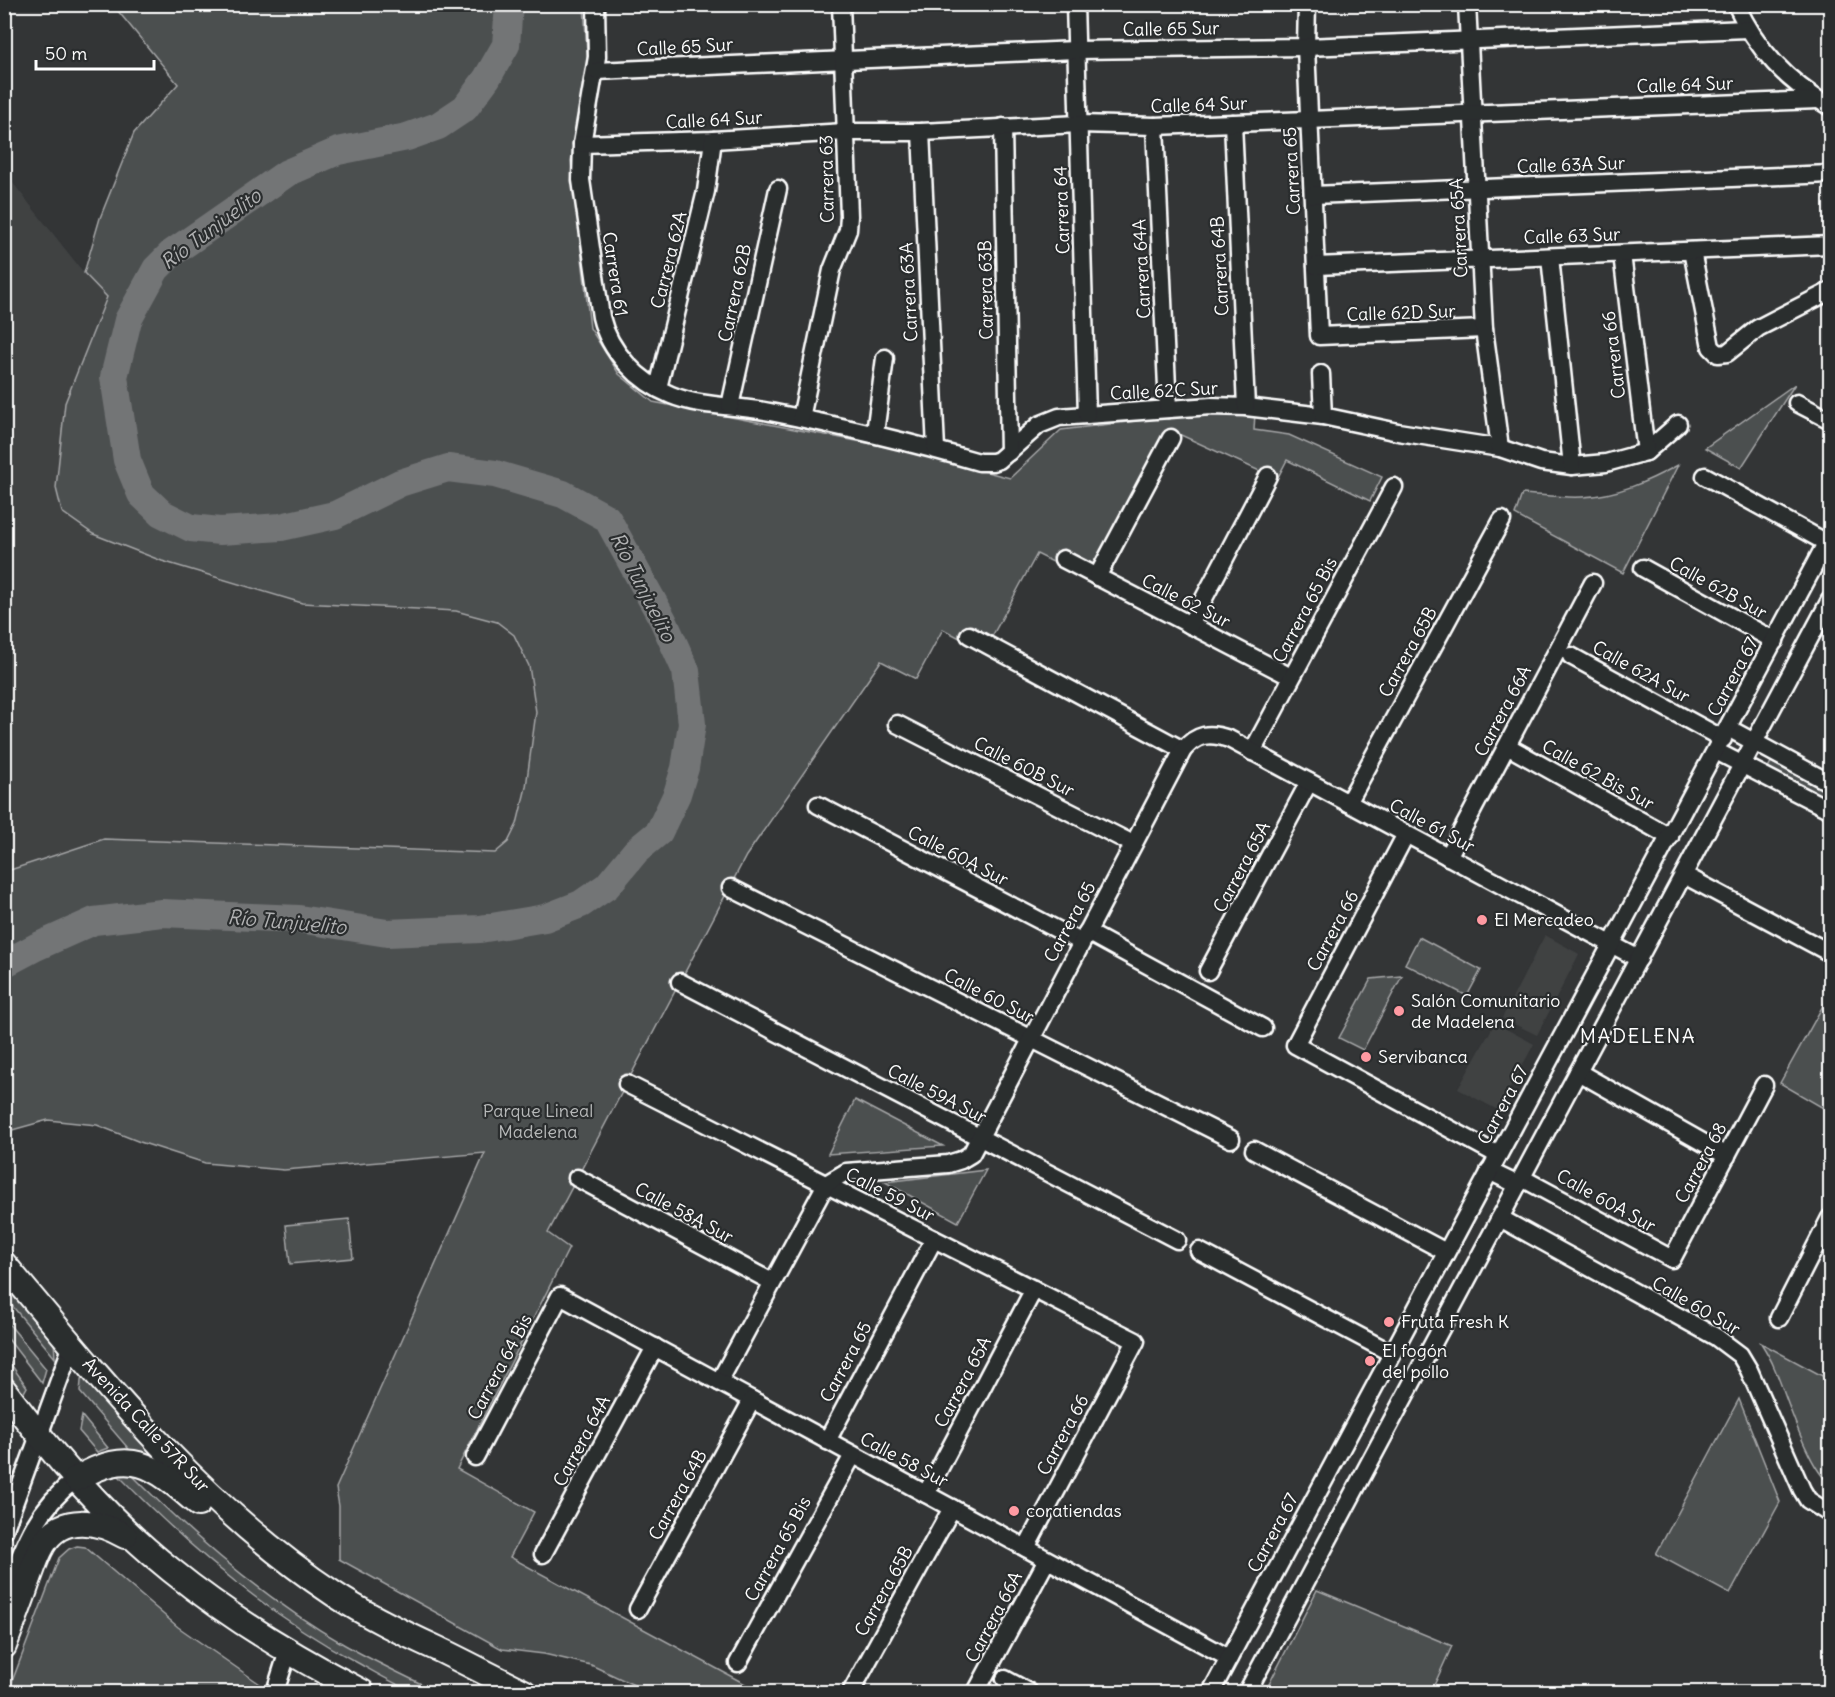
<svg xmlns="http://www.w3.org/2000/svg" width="1835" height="1697" font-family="Delius,sans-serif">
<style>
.built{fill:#404243}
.green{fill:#4c4f50;stroke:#a6a7a8;stroke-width:1.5}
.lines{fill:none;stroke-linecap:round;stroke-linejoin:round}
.river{stroke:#737576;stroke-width:28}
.minor-casing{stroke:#fff;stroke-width:21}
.highway-casing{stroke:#fff;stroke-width:28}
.minor{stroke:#2a2d2e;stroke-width:16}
.highway{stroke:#2a2d2e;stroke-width:24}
.poi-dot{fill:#ff9aa2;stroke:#2a2d2e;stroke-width:2}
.labels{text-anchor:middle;stroke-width:4.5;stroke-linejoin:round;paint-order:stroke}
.street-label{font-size:18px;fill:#fff;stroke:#2a2d2e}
.poi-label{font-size:18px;fill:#fff;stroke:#2a2d2e;text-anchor:start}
.park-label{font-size:18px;fill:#b7b9b9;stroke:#2a2d2e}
.water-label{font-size:20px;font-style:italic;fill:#b2b3b4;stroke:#2a2d2e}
.neighbourhood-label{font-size:20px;letter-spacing:1.5px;fill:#fff;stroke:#2a2d2e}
</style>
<rect width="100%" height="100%" fill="#333536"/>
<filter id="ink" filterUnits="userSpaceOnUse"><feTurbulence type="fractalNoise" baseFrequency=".0167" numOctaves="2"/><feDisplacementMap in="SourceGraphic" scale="12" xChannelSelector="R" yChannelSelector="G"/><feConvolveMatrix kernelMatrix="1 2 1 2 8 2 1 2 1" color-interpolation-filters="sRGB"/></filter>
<g filter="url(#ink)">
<!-- built -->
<g class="built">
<path d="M 5,173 L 84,273 L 107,297 L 65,403 L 93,534 L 162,561 L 302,603 L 456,611 L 497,622 L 514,635 L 529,666 L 536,712 L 526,787 L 517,824 L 508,842 L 495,853 L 104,839 L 5,872 Z"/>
<path d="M 1545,935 L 1579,954 L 1537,1035 L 1502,1018 Z"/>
<path d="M 1495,1023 L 1534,1044 L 1498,1110 L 1458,1089 Z"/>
</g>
<!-- green -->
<g class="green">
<path d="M 113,5 L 584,5 L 588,68 L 571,161 L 590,328 L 619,374 L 653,402 L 893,448 L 1010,478 L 1061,430 L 1177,416 L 1255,413 L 1254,430 L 1289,435 L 1382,477 L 1370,501 L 1287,460 L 1277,479 L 1170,430 L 1091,581 L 1037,554 L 984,651 L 943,629 L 916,679 L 881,661 L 746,856 L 548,1233 L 569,1248 L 457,1469 L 534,1512 L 510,1557 L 760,1692 L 649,1692 L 591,1665 L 544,1654 L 502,1649 L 339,1559 L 339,1506 L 336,1488 L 485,1153 L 284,1170 L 205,1163 L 140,1142 L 97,1125 L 48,1120 L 5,1132 L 4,872 L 104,839 L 495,853 L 508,842 L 517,824 L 526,787 L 536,712 L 529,666 L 514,635 L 497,622 L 456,611 L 302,603 L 162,561 L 93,534 L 62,512 L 56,488 L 65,403 L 107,297 L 84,273 L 100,218 L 134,133 L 178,84 Z"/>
<path d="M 1795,384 L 1741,468 L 1705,448 Z"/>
<path d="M 1678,465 L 1623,573 L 1515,515 L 1522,494 C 1541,495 1562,498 1582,497 C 1616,496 1649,481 1678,465 Z"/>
<path d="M 1771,762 L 1830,793 L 1830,801 L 1768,768 Z"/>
<path d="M 1419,937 L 1481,970 L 1467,996 L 1405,964 Z"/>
<path d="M 1402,976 L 1363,1050 L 1339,1038 L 1371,979 Z"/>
<path d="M 1830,993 L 1830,1112 L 1780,1083 Z"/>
<path d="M 855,1100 L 943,1146 L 828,1154 Z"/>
<path d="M 986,1170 L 958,1222 L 885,1182 Z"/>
<path d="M 349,1219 L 353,1258 L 290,1264 L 286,1225 Z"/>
<path d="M 4,1277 L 54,1339 L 55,1358 L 5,1297 Z"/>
<path d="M 4,1318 L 46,1369 L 42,1383 L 5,1335 Z"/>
<path d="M 1761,1343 L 1830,1380 L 1830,1483 C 1808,1470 1786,1394 1774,1367 C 1771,1359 1766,1351 1761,1343 Z"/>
<path d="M 5,1356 L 27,1387 L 23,1394 L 5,1369 Z"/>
<path d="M 82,1371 L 163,1467 L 133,1454 L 80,1392 Z"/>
<path d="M 1739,1399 L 1780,1502 L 1730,1594 L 1656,1554 Z"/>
<path d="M 82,1416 L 108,1448 L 97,1452 L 79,1431 Z"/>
<path d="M 128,1471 C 193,1537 264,1599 345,1645 C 375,1662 407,1677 438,1692 C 431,1692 422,1694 415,1692 C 399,1687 374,1672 358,1663 C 268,1615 189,1548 118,1475 Z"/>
<path d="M 77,1546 L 85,1547 L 178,1627 L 260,1684 L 257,1692 L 8,1692 L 59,1558 L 69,1549 Z"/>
<path d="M 1317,1590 L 1452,1646 L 1431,1692 L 1265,1692 Z"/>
</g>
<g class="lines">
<!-- river -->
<path class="river" d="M 4,964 L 36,947 L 94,921 L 162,913 L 299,919 L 387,933 L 480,929 L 545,918 L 581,904 L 607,886 L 636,851 L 659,832 L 677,794 L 685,768 L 692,724 L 686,671 L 663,620 L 607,518 L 563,494 L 495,474 L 448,468 L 400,483 L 335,515 L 281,527 L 220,531 L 191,528 L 161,513 L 141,494 L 127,460 L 114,377 L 128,320 L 156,269 L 172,253 L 287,173 L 338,151 L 407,137 L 438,126 L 465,108 L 487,78 L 506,45 L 509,4"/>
<defs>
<g id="minor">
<path d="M 596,4 L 597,57 L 582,144 L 581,180 L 601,317 C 609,351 638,382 671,395 C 702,408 738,405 770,412 C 841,426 910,442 979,462 L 993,462 L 999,460 L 1039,425 L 1059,417 L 1211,406 L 1246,407 L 1323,416 L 1398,432 L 1500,448 L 1541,462 L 1572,466 L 1606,463 L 1646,452 L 1678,424"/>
<path d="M 1075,4 L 1087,415"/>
<path d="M 1307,4 L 1306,47 L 1319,336 L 1484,329"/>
<path d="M 1467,4 L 1484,329 L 1500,448"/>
<path d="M 1736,4 C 1757,51 1787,81 1830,107"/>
<path d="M 596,71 L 1076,50 L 1306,47 L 1747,29"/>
<path d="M 1233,123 L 1246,407"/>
<path d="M 1155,126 L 1168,409"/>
<path d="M 1003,127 L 1009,452"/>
<path d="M 921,132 L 936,449"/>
<path d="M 582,144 L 713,140 L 845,132 L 921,132 L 1079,124 L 1155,126 L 1818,100"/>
<path d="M 1313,195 L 1830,174"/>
<path d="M 1692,251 L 1711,347 L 1718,354 L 1727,353 L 1758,328 L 1830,291"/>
<path d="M 1622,254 L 1646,452"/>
<path d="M 1550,257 L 1572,466"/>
<path d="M 1316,266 L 1830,245"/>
<path d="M 1321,374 L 1323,416"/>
<path d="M 658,388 L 706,191 L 713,140"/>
<path d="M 1797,403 L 1830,420"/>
<path d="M 730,406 L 778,189"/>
<path d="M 801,418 L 832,270 L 848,230 L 849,216 L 841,4"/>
<path d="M 875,433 L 885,358"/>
<path d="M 1705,476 L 1827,543"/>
<path d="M 1063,559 L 1291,677"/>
<path d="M 1643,568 L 1775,641"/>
<path d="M 1097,577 L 1171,438"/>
<path d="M 1190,625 L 1268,476"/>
<path d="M 969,635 L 1183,750"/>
<path d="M 1571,656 L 1723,739"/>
<path d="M 897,724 L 1133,844"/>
<path d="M 1728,728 L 1830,783"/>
<path d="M 1507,746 L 1670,837"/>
<path d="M 1716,751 L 1830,810"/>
<path d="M 1252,752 L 1394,487"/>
<path d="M 1348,803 L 1502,520"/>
<path d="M 818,805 L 1081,942"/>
<path d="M 1406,834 L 1295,1045 L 1498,1155"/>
<path d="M 1448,857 L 1593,583"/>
<path d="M 1684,875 L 1830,953"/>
<path d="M 731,888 L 1231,1139"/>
<path d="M 1087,932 L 1263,1028"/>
<path d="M 1208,971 L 1309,782"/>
<path d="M 680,982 L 1177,1240"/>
<path d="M 1578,1072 L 1727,1156"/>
<path d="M 627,1084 L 1136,1341 L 1026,1548"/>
<path d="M 1254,1150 L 1446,1252"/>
<path d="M 1489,1171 L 1518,1185"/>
<path d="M 577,1178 L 772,1282"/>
<path d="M 1522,1178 L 1672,1259 L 1764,1085"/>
<path d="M 1500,1218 L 1716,1337 L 1740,1355 L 1749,1370 L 1802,1490 L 1808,1500 L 1830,1514"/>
<path d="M 1199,1251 L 1391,1353"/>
<path d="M 1779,1318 L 1830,1218"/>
<path d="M 719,1382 L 826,1184 L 846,1172 L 948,1164 L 961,1160 L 971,1154 L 1183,750 C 1197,734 1209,732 1229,739 L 1639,959"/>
<path d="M 827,1441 L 934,1239"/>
<path d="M 475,1457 L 560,1296 L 1229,1658"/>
<path d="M 926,1494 L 1034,1289"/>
<path d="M 4,1531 L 72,1345"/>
<path d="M 543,1554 L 655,1347"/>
<path d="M 4,1598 C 22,1550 34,1510 76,1479"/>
<path d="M 638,1609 L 752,1400"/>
<path d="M 738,1663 L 853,1455"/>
<path d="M 1005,1679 L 1029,1692"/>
<path d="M 275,1692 L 288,1651"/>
<path d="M 851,1692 L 952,1508"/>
<path d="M 976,1692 L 1047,1560"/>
<path d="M 1211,1692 L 1830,536"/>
<path d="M 1247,1692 L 1830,600"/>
</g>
<g id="highway">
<path d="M 4,1264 C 104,1384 203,1507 334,1594 C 367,1616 403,1633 438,1649 C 467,1663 495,1678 524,1692"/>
<path d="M 4,1390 C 53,1455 107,1519 171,1570 C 230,1618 295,1657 362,1692"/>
<path d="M 76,1479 C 133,1446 154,1466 198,1504"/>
<path d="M 4,1646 C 12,1625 20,1605 27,1584 C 32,1571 36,1557 43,1545 C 62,1513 98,1521 125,1536"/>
</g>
</defs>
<!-- minor casing -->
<use href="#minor" class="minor-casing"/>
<!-- highway casing -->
<use href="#highway" class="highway-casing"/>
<!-- minor -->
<use href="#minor" class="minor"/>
<!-- highway -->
<use href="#highway" class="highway"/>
</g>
</g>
<!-- markers -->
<g class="poi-dot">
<circle cx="1482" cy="920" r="6"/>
<circle cx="1399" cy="1011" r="6"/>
<circle cx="1366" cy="1057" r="6"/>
<circle cx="1389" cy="1322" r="6"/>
<circle cx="1370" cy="1361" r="6"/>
<circle cx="1014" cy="1511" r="6"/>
</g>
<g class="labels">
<!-- street labels -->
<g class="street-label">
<text transform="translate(1171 29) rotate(-1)" y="6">Calle 65 Sur</text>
<text transform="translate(685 47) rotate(-3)" y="6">Calle 65 Sur</text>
<text transform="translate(1685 85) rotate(-2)" y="6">Calle 64 Sur</text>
<text transform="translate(1199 105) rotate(-2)" y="6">Calle 64 Sur</text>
<text transform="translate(714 120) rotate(-3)" y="6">Calle 64 Sur</text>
<text transform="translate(1571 165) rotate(-2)" y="6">Calle 63A Sur</text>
<text transform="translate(1292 171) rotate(-93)" y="6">Carrera 65</text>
<text transform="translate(827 179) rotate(-91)" y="6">Carrera 63</text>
<text transform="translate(1062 210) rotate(-92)" y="6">Carrera 64</text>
<text transform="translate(1459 228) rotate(-93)" y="6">Carrera 65A</text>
<text transform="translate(1572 236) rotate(-2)" y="6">Calle 63 Sur</text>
<text transform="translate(669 260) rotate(-76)" y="6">Carrera 62A</text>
<text transform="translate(1220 266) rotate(-93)" y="6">Carrera 64B</text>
<text transform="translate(1142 269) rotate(-93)" y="6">Carrera 64A</text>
<text transform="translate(615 274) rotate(81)" y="6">Carrera 61</text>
<text transform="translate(986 290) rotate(-91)" y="6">Carrera 63B</text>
<text transform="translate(909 292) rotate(-93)" y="6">Carrera 63A</text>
<text transform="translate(735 293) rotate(-78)" y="6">Carrera 62B</text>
<text transform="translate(1401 313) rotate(-2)" y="6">Calle 62D Sur</text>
<text transform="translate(1614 355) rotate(-97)" y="6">Carrera 66</text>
<text transform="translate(1164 391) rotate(-3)" y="6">Calle 62C Sur</text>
<text transform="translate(1718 588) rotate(29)" y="6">Calle 62B Sur</text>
<text transform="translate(1186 601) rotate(27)" y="6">Calle 62 Sur</text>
<text transform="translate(1305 610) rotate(-62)" y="6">Carrera 65 Bis</text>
<text transform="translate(1408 652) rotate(-61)" y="6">Carrera 65B</text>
<text transform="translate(1641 672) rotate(29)" y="6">Calle 62A Sur</text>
<text transform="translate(1733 677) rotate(-62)" y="6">Carrera 67</text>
<text transform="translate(1503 711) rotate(-62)" y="6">Carrera 66A</text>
<text transform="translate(1024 767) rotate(27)" y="6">Calle 60B Sur</text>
<text transform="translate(1598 775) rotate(29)" y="6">Calle 62 Bis Sur</text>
<text transform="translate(1432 826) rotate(28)" y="6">Calle 61 Sur</text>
<text transform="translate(958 856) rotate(27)" y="6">Calle 60A Sur</text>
<text transform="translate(1242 867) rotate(-62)" y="6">Carrera 65A</text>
<text transform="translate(1070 922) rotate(-62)" y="6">Carrera 65</text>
<text transform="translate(1333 931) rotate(-62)" y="6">Carrera 66</text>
<text transform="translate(989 996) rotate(27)" y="6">Calle 60 Sur</text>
<text transform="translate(937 1094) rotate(27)" y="6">Calle 59A Sur</text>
<text transform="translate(1503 1105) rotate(-62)" y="6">Carrera 67</text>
<text transform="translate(1701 1163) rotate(-62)" y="6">Carrera 68</text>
<text transform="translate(890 1195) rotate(27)" y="6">Calle 59 Sur</text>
<text transform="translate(1606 1201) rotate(29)" y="6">Calle 60A Sur</text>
<text transform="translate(684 1213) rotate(28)" y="6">Calle 58A Sur</text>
<text transform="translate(1696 1306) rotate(30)" y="6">Calle 60 Sur</text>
<text transform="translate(846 1362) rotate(-62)" y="6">Carrera 65</text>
<text transform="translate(500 1367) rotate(-62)" y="6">Carrera 64 Bis</text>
<text transform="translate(963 1382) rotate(-62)" y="6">Carrera 65A</text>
<text transform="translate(146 1425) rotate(47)" y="6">Avenida Calle 57R Sur</text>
<text transform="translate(1063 1435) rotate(-62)" y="6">Carrera 66</text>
<text transform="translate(582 1441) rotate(-62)" y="6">Carrera 64A</text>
<text transform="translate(904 1460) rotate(28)" y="6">Calle 58 Sur</text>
<text transform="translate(678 1495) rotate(-61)" y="6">Carrera 64B</text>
<text transform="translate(1273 1533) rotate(-62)" y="6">Carrera 67</text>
<text transform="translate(778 1549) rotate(-61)" y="6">Carrera 65 Bis</text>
<text transform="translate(884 1591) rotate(-61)" y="6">Carrera 65B</text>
<text transform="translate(994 1617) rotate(-62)" y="6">Carrera 66A</text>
</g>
<!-- poi labels -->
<g class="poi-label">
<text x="1494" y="926">El Mercadeo</text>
<text x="1411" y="1007">Salón Comunitario<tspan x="1411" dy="21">de Madelena</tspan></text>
<text x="1378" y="1063">Servibanca</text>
<text x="1401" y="1328">Fruta Fresh K</text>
<text x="1382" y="1357">El fogón<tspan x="1382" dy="21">del pollo</tspan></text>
<text x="1026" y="1517">coratiendas</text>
</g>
<!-- park labels -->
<g class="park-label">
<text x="538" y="1117">Parque Lineal<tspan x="538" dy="21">Madelena</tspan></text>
</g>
<!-- water labels -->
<g class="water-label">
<text transform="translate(211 229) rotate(-37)" y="7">Río Tunjuelito</text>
<text transform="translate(643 587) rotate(63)" y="7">Río Tunjuelito</text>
<text transform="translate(287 922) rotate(5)" y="7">Río Tunjuelito</text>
</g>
<!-- neighbourhood labels -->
<g class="neighbourhood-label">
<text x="1638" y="1043">MADELENA</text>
</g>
</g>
<!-- margin -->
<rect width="1835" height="1697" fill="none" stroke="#2a2d2e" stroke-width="24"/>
<rect x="12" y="12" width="1811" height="1673" fill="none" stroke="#fff" stroke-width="2" filter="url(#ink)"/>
<!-- scale -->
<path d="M36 60v9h118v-9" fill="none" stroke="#ffffff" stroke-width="3"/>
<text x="45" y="60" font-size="18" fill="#ffffff" stroke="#2a2d2e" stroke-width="4.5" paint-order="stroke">50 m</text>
</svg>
